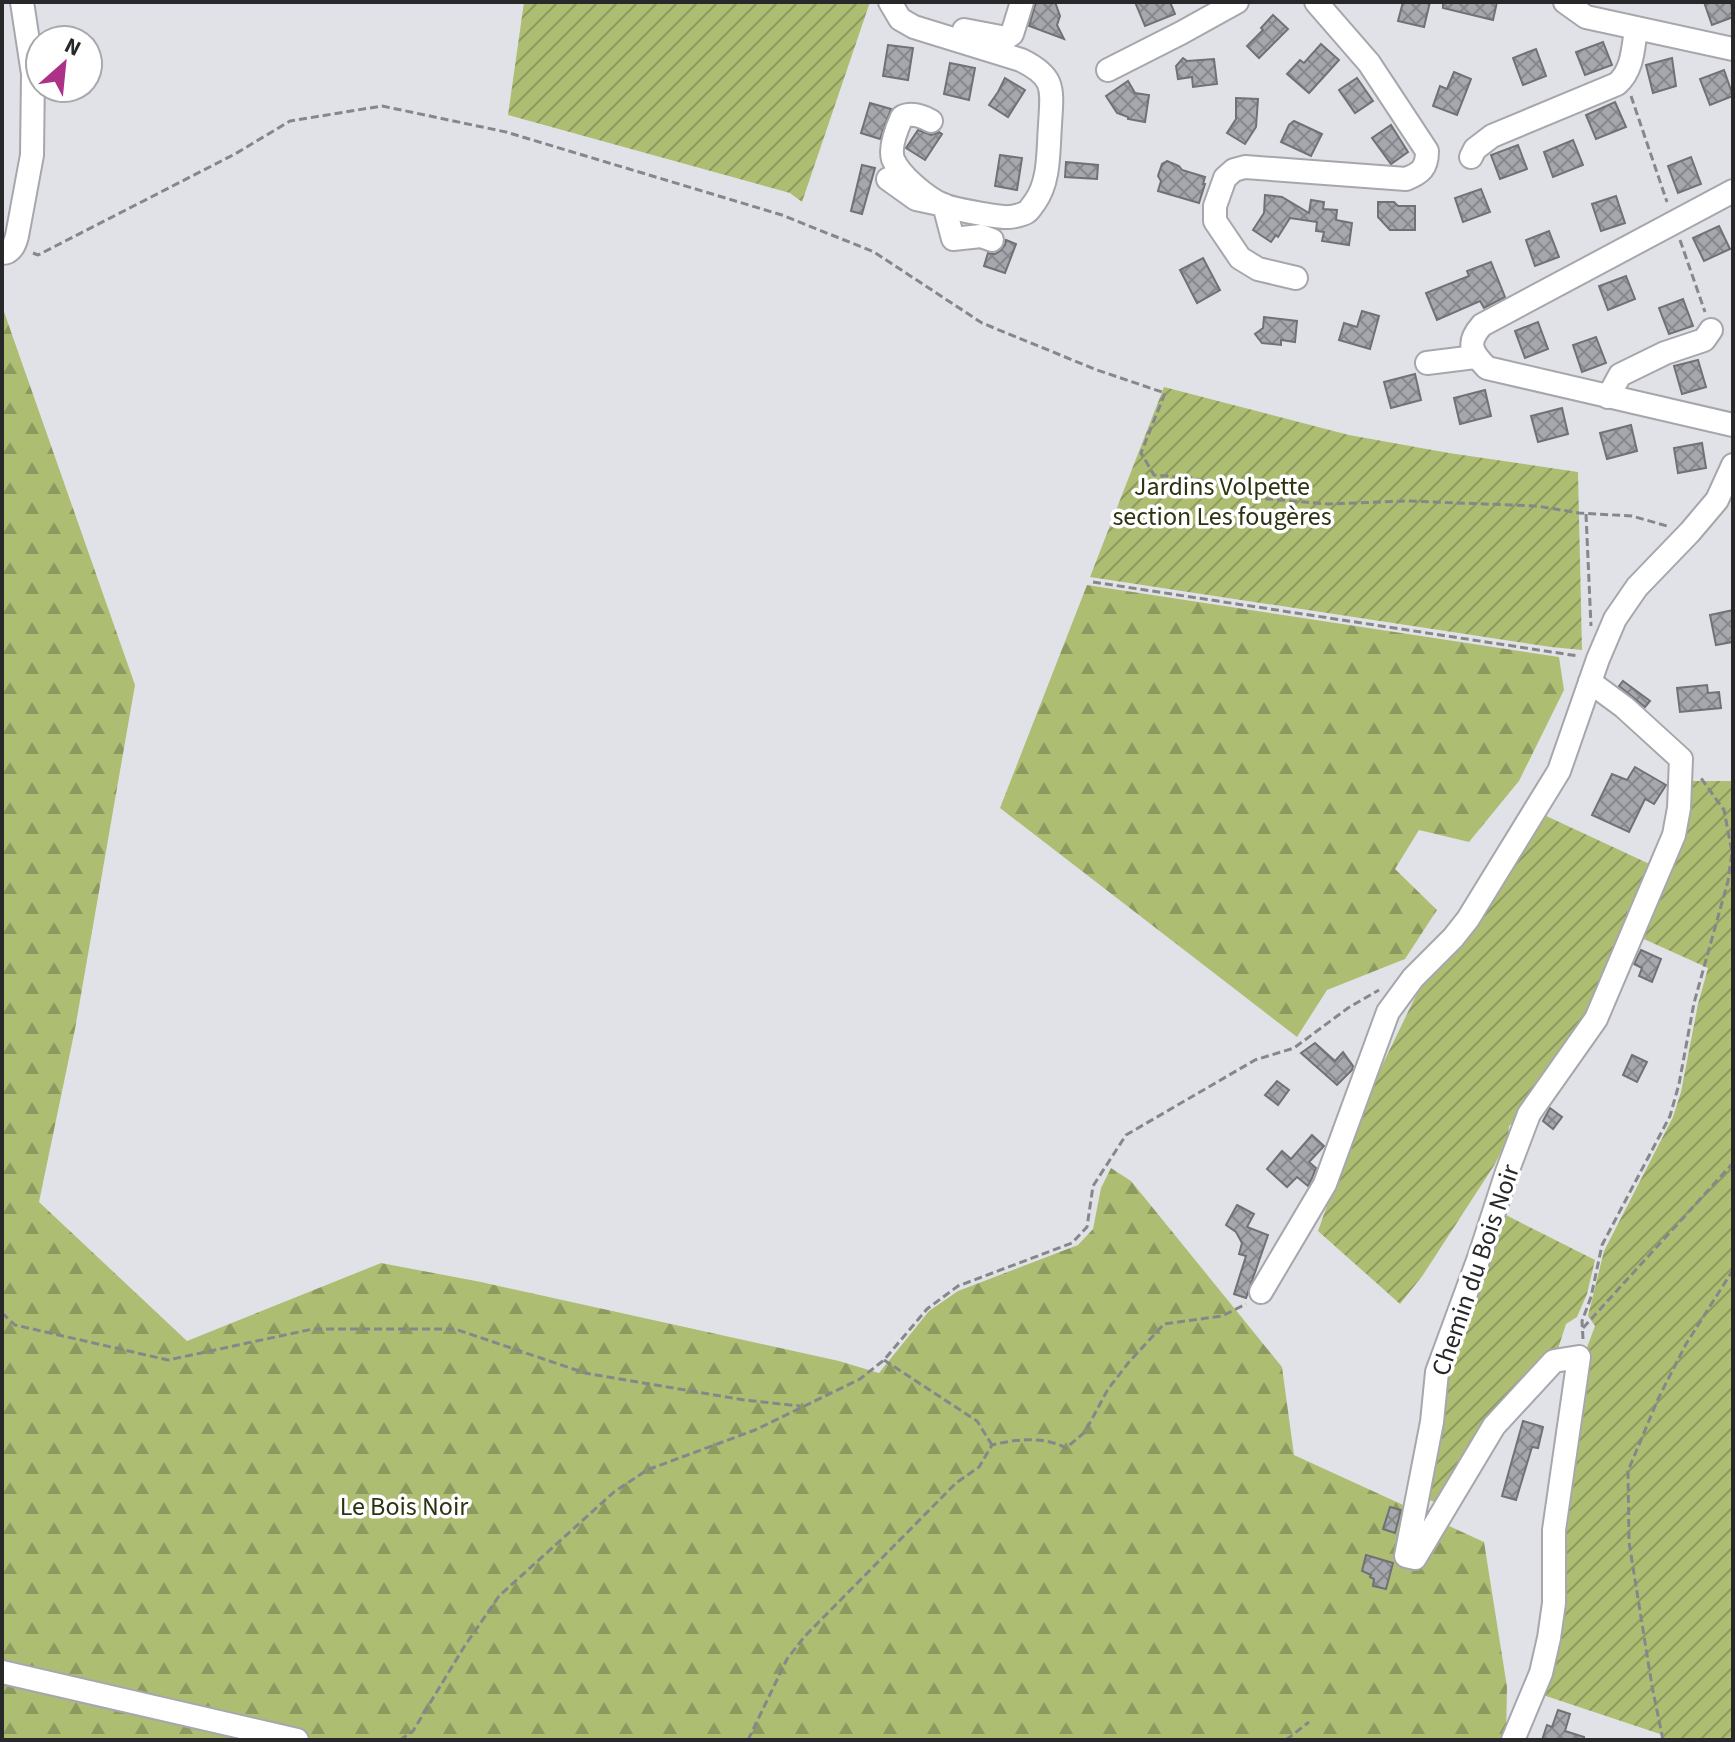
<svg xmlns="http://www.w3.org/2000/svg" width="1735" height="1742" font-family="'Source Sans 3',sans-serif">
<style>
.forest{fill:url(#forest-firs)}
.garden{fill:url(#garden-furrows)}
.building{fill:url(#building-cross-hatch);stroke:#707176;stroke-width:2}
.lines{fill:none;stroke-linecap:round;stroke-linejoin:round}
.minor-casing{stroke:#a6a7ad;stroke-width:26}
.path{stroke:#87878b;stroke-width:3;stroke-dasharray:8 4;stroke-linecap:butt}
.minor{stroke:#fff;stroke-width:22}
.labels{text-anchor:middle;stroke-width:7;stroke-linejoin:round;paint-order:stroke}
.park-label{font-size:26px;fill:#2c330f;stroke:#fff}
.street-label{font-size:26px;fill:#28282a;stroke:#fff}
</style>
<defs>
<pattern id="forest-firs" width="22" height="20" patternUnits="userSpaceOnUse" patternTransform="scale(2)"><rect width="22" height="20" fill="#adbe73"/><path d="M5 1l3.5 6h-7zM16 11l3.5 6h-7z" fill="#8d9a5f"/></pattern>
<pattern id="garden-furrows" width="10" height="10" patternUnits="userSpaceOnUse" patternTransform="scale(2)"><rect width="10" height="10" fill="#adbe73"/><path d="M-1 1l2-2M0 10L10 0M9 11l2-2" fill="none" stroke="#8d9a5f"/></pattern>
<pattern id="building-cross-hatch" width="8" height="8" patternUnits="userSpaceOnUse" patternTransform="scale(2)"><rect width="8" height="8" fill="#a6a7ac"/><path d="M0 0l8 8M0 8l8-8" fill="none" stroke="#87888c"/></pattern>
</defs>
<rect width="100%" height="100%" fill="#e1e2e8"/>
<!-- forest -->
<g class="forest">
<path d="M 2,306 L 135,685 L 75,1029 L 39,1202 L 187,1341 L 381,1263 L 481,1282 L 839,1361 L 879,1373 L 929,1311 L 958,1291 L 1078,1245 L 1093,1229 L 1101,1188 L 1111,1168 L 1131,1181 L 1282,1367 L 1294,1455 L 1484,1542 L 1507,1687 L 1506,1740 L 2,1740 Z"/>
<path d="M 1087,585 L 1559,657 L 1564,690 L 1519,781 L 1469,842 L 1419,830 L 1395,869 L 1437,910 L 1405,959 L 1327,990 L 1297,1037 L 1000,808 Z"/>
</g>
<!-- garden -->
<g class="garden">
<path d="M 524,2 L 870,2 L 802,202 L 790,193 L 508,115 Z"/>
<path d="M 1164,387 L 1349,435 L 1449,453 L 1578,472 L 1582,650 L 1551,647 L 1090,577 Z"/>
<path d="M 1733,778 L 1733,1740 L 1665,1740 L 1663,1735 L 1537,1693 L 1586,1350 L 1595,1326 L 1588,1316 L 1604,1251 L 1673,1117 L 1681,1092 L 1698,1004 L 1708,968 L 1635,935 L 1686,781 L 1731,781 Z"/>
<path d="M 1542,814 L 1656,867 L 1583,1027 L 1527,1110 L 1509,1126 L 1508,1138 L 1495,1164 L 1423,1275 L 1400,1304 L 1318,1231 L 1362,1107 L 1422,983 Z"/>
<path d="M 1498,1211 L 1595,1260 L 1587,1294 L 1577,1317 L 1566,1324 L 1557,1352 L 1439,1504 L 1420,1496 L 1440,1375 Z"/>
</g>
<!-- building -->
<g class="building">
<path d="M 1036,2 L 1055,2 L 1060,16 L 1057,25 L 1064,39 L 1029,26 Z"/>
<path d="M 1135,2 L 1170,2 L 1175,14 L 1145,26 Z"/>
<path d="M 1403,2 L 1430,2 L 1424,27 L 1398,21 Z"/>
<path d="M 1443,2 L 1497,2 L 1493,20 L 1443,8 Z"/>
<path d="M 1704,2 L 1731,2 L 1733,17 L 1712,25 Z"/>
<path d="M 1273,15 L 1288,29 L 1259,58 L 1247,46 L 1263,30 L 1261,28 Z"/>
<path d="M 1603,42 L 1612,65 L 1585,75 L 1576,52 Z"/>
<path d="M 1321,44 L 1339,60 L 1309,93 L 1287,74 L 1300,60 L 1304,63 Z"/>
<path d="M 888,45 L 913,48 L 908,80 L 883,76 Z"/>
<path d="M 1536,49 L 1546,76 L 1523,85 L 1513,58 Z"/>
<path d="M 1183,58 L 1187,61 L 1214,59 L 1217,84 L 1193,87 L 1192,77 L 1178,79 L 1176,66 Z"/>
<path d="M 1672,58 L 1676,86 L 1653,93 L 1646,65 Z"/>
<path d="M 950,63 L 975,68 L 969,100 L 944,94 Z"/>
<path d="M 1724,70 L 1733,96 L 1710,105 L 1700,79 Z"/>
<path d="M 1454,72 L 1471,79 L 1457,115 L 1433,106 L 1440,86 L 1447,89 Z"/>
<path d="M 1005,78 L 1025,90 L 1008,117 L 989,105 L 998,92 Z"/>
<path d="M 1357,78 L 1373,101 L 1355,113 L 1339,90 Z"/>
<path d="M 1128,81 L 1135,93 L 1149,95 L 1145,122 L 1128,119 L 1128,117 L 1117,113 L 1106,96 Z"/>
<path d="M 1236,98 L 1258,99 L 1256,127 L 1245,144 L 1227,133 L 1236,119 Z"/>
<path d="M 1615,102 L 1626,127 L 1596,139 L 1586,115 Z"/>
<path d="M 870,103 L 891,109 L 880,139 L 861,133 Z"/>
<path d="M 1294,121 L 1322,134 L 1311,156 L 1281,142 L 1289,125 Z"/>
<path d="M 1391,125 L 1408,152 L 1391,164 L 1372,138 Z"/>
<path d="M 918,130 L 931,135 L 939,132 L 942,134 L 925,160 L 906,148 Z"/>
<path d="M 1573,140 L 1583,165 L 1553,177 L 1544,152 Z"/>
<path d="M 1518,145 L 1527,169 L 1500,179 L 1491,155 Z"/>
<path d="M 1000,155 L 1022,158 L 1017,190 L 995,186 Z"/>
<path d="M 1691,157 L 1701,184 L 1678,193 L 1668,166 Z"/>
<path d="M 1167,161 L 1179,166 L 1182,170 L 1205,177 L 1203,184 L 1205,184 L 1199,203 L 1158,191 L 1161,181 L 1158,176 L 1162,164 Z"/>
<path d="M 1066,162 L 1098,165 L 1097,179 L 1065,177 Z"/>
<path d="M 862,165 L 875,168 L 862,214 L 851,211 Z"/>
<path d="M 1481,189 L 1490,212 L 1463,222 L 1455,198 Z"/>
<path d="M 1265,195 L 1282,197 L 1309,213 L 1311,200 L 1324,202 L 1323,209 L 1337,210 L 1336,220 L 1352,223 L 1349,245 L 1322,241 L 1324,232 L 1316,231 L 1317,222 L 1290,218 L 1278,237 L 1276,235 L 1271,242 L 1253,230 L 1264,213 Z"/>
<path d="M 1616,196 L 1625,223 L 1601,231 L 1592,204 Z"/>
<path d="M 1378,202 L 1394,202 L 1398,206 L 1415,206 L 1415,230 L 1390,230 L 1378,217 Z"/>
<path d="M 1719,226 L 1730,249 L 1704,261 L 1693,238 Z"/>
<path d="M 1549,231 L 1559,257 L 1535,266 L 1526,240 Z"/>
<path d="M 1006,240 L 1016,244 L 1005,273 L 984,266 L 988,253 L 995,254 L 1000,251 L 1005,245 Z"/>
<path d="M 1203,258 L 1220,290 L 1197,303 L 1180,270 Z"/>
<path d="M 1491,262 L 1505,297 L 1484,308 L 1480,301 L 1437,320 L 1426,293 L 1469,276 L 1467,271 Z"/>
<path d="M 1626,276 L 1635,299 L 1608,310 L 1599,286 Z"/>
<path d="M 1683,299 L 1693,326 L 1669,334 L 1659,308 Z"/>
<path d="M 1362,311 L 1379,316 L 1370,349 L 1339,340 L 1344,323 L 1357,327 Z"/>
<path d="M 1264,317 L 1297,321 L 1295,342 L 1281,340 L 1281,345 L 1262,343 L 1255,334 L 1263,328 Z"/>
<path d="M 1538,322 L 1548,349 L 1525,358 L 1515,331 Z"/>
<path d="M 1596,337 L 1606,363 L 1582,372 L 1573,345 Z"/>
<path d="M 1698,360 L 1706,387 L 1682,394 L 1674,366 Z"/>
<path d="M 1415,374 L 1421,400 L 1391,408 L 1384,382 Z"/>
<path d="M 1485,390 L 1491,416 L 1460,424 L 1454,398 Z"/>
<path d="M 1562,408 L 1568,434 L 1538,442 L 1531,416 Z"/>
<path d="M 1631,425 L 1637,451 L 1607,459 L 1600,433 Z"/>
<path d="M 1702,443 L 1706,468 L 1678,473 L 1674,448 Z"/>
<path d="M 1733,610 L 1733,642 L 1716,645 L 1710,615 Z"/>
<path d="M 1623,681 L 1650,701 L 1645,707 L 1619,686 Z"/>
<path d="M 1707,685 L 1708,693 L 1719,692 L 1721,708 L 1680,712 L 1677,688 Z"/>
<path d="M 1635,767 L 1666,785 L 1654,804 L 1645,799 L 1629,832 L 1592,815 L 1612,774 L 1627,780 Z"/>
<path d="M 1641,950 L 1661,959 L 1652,982 L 1639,976 L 1642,968 L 1634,964 Z"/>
<path d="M 1315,1043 L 1335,1061 L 1343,1052 L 1353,1066 L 1352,1070 L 1337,1085 L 1301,1053 Z"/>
<path d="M 1632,1055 L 1647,1062 L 1637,1082 L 1623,1075 Z"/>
<path d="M 1277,1081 L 1289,1090 L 1278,1105 L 1265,1095 Z"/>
<path d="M 1550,1108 L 1562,1117 L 1553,1129 L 1543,1121 Z"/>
<path d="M 1312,1135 L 1324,1146 L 1309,1162 L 1316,1168 L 1312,1178 L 1308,1186 L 1297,1177 L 1287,1187 L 1267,1169 L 1282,1151 L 1291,1159 Z"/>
<path d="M 1237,1205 L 1254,1214 L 1247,1227 L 1268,1235 L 1246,1298 L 1234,1294 L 1246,1256 L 1239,1254 L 1242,1243 L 1236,1232 L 1226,1225 Z"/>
<path d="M 1523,1421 L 1543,1427 L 1538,1448 L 1532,1447 L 1516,1500 L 1502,1496 Z"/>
<path d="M 1390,1507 L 1401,1510 L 1395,1533 L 1383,1529 Z"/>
<path d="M 1366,1555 L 1393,1563 L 1386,1589 L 1373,1586 L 1374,1579 L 1370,1577 L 1371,1575 L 1362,1571 Z"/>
<path d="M 1558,1710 L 1570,1714 L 1565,1731 L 1584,1737 L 1584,1740 L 1542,1740 L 1547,1725 L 1552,1727 Z"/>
</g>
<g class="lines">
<defs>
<g id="minor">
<path d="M 890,2 L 900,19 L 914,27 L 1021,60 C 1056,77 1052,89 1050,125 C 1048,151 1050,181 1035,202 C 1034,203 1028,212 1027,212 C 1024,214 1014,217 1009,217 C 1000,218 952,209 943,205 C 927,198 899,175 893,159 C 889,147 897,128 902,117 C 912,112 922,116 931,121"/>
<path d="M 1565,2 L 1586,17 L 1733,49"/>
<path d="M 964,30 L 1006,38 L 1012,34 L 1022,2"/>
<path d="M 1108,70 L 1181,33 L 1237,2"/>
<path d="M 1471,157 L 1475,149 L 1492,136 L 1617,84 C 1633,70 1633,48 1636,29"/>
<path d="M 888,179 L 916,199 L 944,205 L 953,239 L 981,236 L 992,240"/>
<path d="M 1733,191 L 1482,325 C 1466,343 1471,352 1487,368 L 1733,425"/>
<path d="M 2,253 C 12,253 15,244 17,236 L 32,155 L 33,74 L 22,2"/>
<path d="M 1296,278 L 1258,269 L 1240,258 L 1215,221 L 1215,206 L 1225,178 L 1234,170 L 1245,167 L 1406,179 C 1421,173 1427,168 1427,151 L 1369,63 L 1316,2"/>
<path d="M 1427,363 L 1475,357"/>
<path d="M 1608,397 L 1620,375 L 1665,353 L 1704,340 L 1711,330"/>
<path d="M 1261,1292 L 1325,1184 L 1388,1012 L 1413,978 L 1453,938 L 1468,919 L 1559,771 L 1598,659 L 1615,619 L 1637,587 L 1690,532 L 1717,500 L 1733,465"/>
<path d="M 2,1672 L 297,1740"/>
<path d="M 1513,1740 L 1541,1673 L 1549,1638 L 1554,1603 L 1554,1530 L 1579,1357 L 1554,1361 L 1494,1426 L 1415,1558 L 1406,1556 L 1432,1422 L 1437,1372 L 1480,1255 L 1507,1172 L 1529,1114 L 1596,1019 L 1674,835 L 1679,808 L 1681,759 L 1624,707 L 1590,682"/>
</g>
</defs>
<!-- minor casing -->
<use href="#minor" class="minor-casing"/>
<!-- path -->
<g class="path">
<path d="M 1631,96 L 1667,202"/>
<path d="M 1680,240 L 1705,312"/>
<path d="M 33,253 L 38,255 L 235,154 L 290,121 L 382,106 L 506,132 L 782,215 L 874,252 L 982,323 L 1097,370 L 1165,393 L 1141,453 L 1154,475 L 1194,478 L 1257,498 L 1328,504 L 1408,501 L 1537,506 L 1579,513 L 1632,516 L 1667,526"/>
<path d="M 1586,514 L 1591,626"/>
<path d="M 1093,582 L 1578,656"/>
<path d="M 2,1313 L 15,1325 L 168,1360 L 313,1329 L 455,1329 L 585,1373 L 744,1400 L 800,1406"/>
<path d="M 1583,1328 L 1733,1163"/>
<path d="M 1583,1339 L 1582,1321 L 1591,1297 L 1602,1245 L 1670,1116 L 1679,1084 L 1694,1003 L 1728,881 L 1732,852 L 1724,810 L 1701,778"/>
<path d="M 884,1360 L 977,1421 L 992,1445"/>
<path d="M 400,1740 L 413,1731 L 464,1647 L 499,1596 L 614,1492 L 647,1470 L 755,1430 L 860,1379 L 884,1360 L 927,1309 L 958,1286 L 1072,1243 L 1087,1227 L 1093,1186 L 1126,1135 L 1255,1060 L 1294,1048 L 1348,1008 L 1379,990"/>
<path d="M 748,1740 L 787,1659 L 805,1636 L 956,1483 L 979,1467 L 992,1445 C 1016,1439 1044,1436 1066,1448 L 1085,1432 L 1108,1389 L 1129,1362 L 1164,1324 L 1222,1316 L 1246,1304"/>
<path d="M 1286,1740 L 1309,1722"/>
<path d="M 1663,1740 L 1652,1686 L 1629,1542 L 1628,1471 L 1658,1399 L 1686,1344 L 1733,1270"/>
</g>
<!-- minor -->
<use href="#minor" class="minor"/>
</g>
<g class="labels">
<!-- park labels -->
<g class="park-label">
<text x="1222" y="495">Jardins Volpette<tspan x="1222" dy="30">section Les fougères</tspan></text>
<text x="404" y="1515">Le Bois Noir</text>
</g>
<!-- street labels -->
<g class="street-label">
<text transform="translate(1475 1270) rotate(-71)" y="9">Chemin du Bois Noir</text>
</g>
</g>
<!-- border -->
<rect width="1735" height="1742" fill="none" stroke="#28282a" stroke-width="8"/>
<!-- north arrow -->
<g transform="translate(64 64) rotate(27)"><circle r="38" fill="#ffffff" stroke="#a9a9aa" stroke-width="2"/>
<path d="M0-6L14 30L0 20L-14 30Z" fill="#ab3287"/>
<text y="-12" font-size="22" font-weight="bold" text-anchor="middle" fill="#28282a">N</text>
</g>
</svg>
